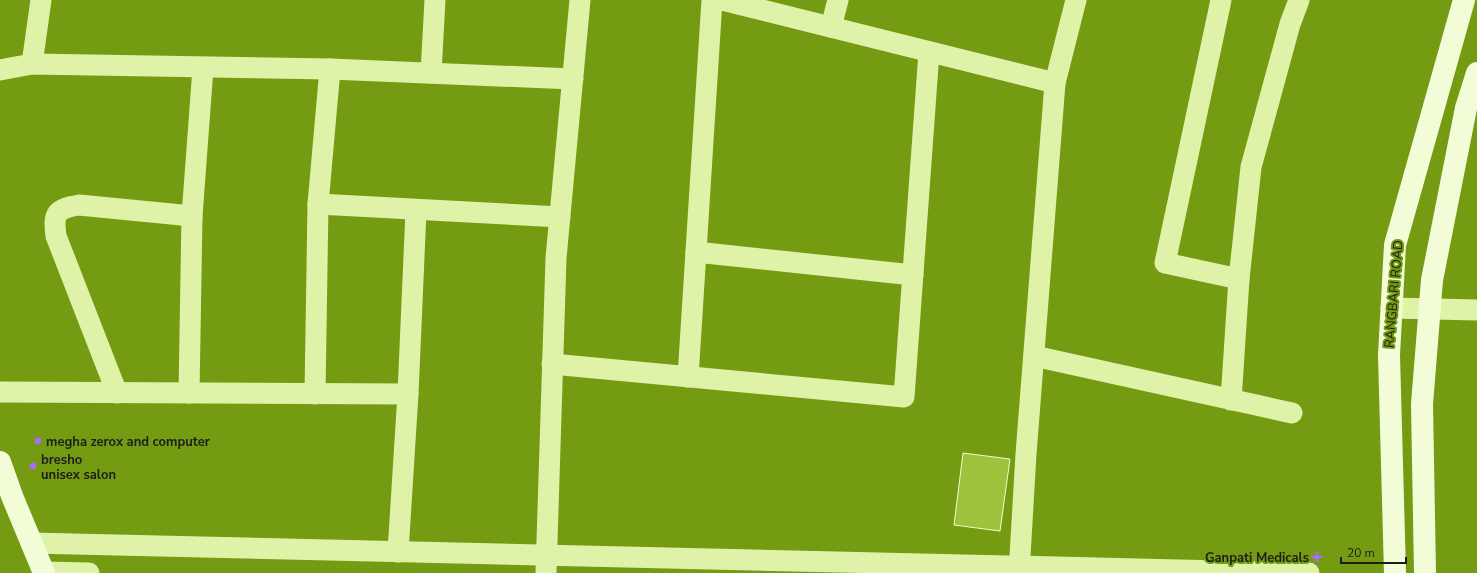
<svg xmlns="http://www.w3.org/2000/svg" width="1477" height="573" font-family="'Nunito Sans',sans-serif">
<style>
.building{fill:#9ec23c;stroke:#f1fdd0}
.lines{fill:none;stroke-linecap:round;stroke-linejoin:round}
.street{stroke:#dff3a8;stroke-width:21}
.secondary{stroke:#f2fdd8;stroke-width:22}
.poi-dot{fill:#aa6bff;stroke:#759b13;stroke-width:1.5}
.labels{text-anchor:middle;stroke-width:4;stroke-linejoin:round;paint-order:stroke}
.street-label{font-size:13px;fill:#1d1d1d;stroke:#759b13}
.poi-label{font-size:13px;font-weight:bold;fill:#1d1d1d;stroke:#759b13;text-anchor:start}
</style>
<rect width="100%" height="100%" fill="#759b13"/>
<!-- building -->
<path class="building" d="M 963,453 L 1010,459 L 1000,531 L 954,525 Z"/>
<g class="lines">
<!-- street -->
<g class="street">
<path d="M 722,0 L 1055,83"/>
<path d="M 1221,0 L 1165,263 L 1239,279"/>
<path d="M 831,27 L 838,0"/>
<path d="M 32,64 L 41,0"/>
<path d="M 0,70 L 32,64 L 330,69 L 573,79"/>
<path d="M 431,73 L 435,0"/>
<path d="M 318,204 L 560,217"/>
<path d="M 696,252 L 913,275"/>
<path d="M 1391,308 L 1477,310"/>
<path d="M 1034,356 L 1292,413"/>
<path d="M 552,364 L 904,397 L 929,52"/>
<path d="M 688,377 L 712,0"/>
<path d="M 0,392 L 408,394"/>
<path d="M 117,393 L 56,236 C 53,213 56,209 79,205 L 192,216"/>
<path d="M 189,393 L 192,216 L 203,68"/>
<path d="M 315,394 L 318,204 L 330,69"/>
<path d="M 1231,400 L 1239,279 L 1251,167 L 1290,24 L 1299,0"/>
<path d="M 31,543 L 1309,573"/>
<path d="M 398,552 L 408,394 L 416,211"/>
<path d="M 43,572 L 89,573"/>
<path d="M 546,573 L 556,258 L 580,0"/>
<path d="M 1019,573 L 1026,454 L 1055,83 L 1076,0"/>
</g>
<!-- secondary -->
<g class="secondary">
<path d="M 0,462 L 12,496 L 44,573"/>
<path d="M 1395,573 L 1389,355 L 1395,245 L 1464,0"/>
<path d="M 1425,573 L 1422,404 L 1432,280 L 1466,108 L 1477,73"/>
</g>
</g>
<!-- markers -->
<g class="poi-dot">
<circle cx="38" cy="441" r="4"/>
<circle cx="33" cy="466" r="4"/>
<path d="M1315 551h4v4h4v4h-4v4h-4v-4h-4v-4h4z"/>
</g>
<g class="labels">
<!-- street labels -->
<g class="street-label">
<text transform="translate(1393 294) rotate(-85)" y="5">RANGBARI ROAD</text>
</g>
<!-- poi labels -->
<g class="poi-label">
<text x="46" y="446">megha zerox and computer</text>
<text x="41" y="464">bresho<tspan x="41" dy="15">unisex salon</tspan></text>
<text x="1309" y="562" text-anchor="end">Ganpati Medicals</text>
</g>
</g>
<!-- scale -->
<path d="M1341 557v6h65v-6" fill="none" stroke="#1d1d1d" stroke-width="2"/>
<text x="1347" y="557" font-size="12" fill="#1d1d1d" stroke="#759b13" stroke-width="3" paint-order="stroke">20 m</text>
</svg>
